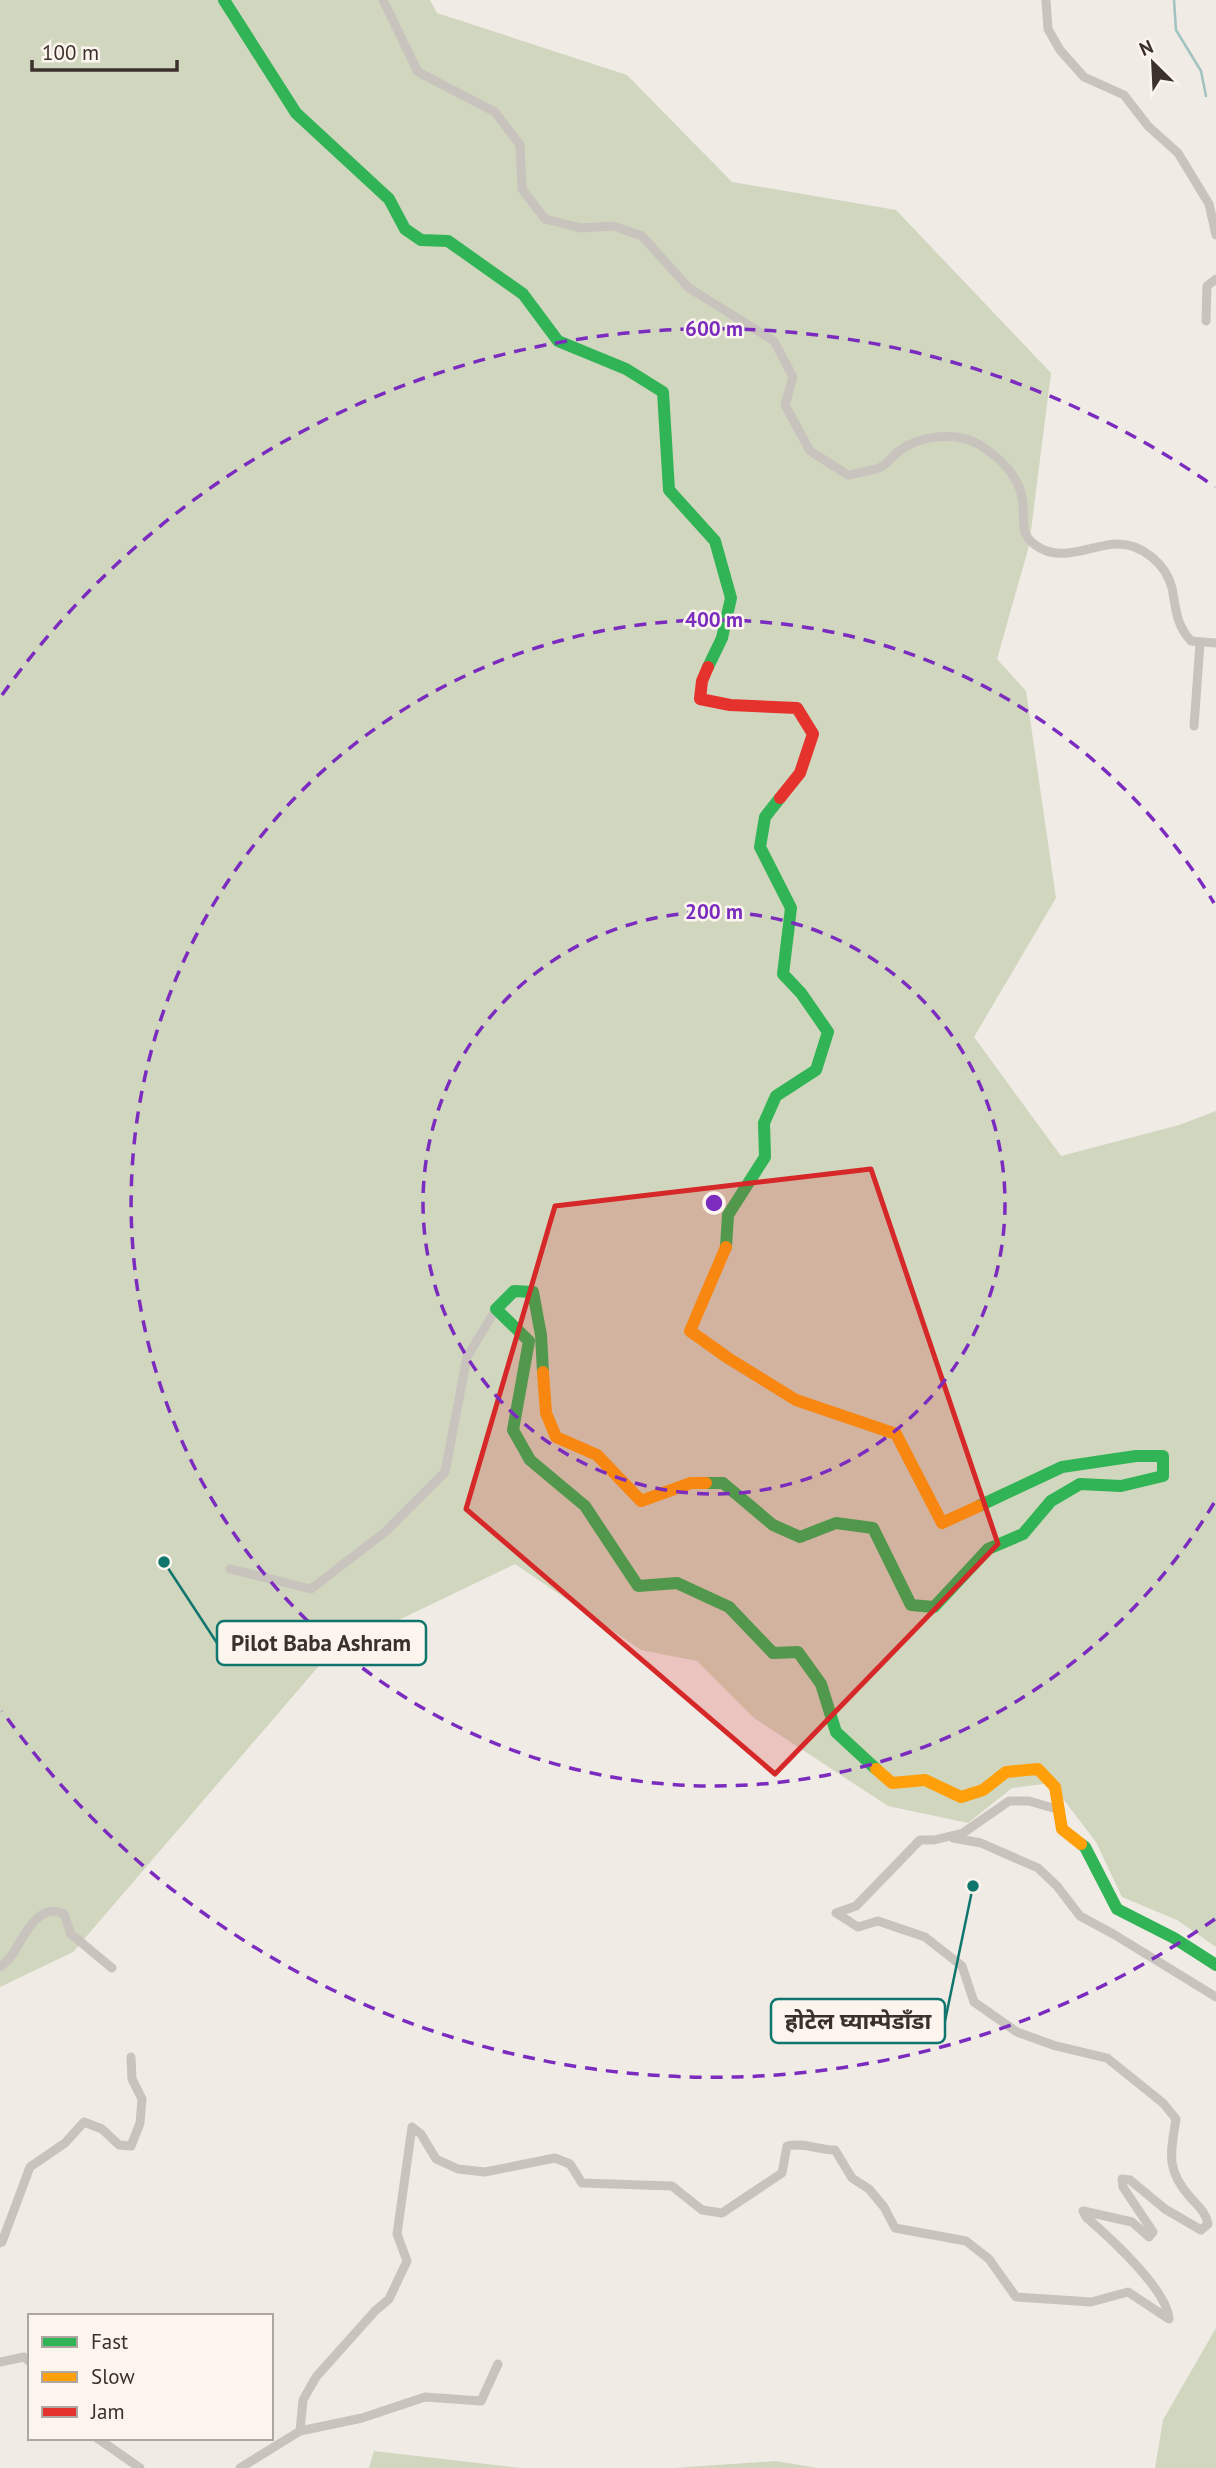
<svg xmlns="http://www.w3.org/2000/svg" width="1216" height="2468" font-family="'PT Sans','Noto Sans Devanagari',sans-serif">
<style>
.green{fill:#d1d6bf}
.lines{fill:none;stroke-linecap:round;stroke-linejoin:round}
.stream{stroke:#a1c2c1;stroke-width:2.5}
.street{stroke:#c9c3be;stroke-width:9}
.fast{stroke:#30b455;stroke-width:12}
.slow{stroke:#ff9f0a;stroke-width:12}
.jam{stroke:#e5322d;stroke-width:12}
.marked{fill:#d62828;fill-opacity:0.2;stroke:#d62828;stroke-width:5;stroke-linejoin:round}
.ring{fill:none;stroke:#7b2cbf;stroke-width:3.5;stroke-dasharray:12 9}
.centre{fill:#7b2cbf;stroke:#fbf5ee;stroke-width:3.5}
.ring-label{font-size:21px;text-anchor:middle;font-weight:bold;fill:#7b2cbf;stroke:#fbf5ee;stroke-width:5;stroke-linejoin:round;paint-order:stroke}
.leader{fill:none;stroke:#0f766e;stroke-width:2.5}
.callout-dot{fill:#0f766e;stroke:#fbf5ee;stroke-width:2.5}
.callout{fill:#fbf5ee;stroke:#0f766e;stroke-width:2.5}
.callout-label{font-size:23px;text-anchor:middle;font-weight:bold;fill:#3b302b}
</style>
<rect width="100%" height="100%" fill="#f0ebe5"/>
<!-- green -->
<g class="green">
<path d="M 0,0 L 430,0 L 437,13 L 627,75 L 732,182 L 896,210 L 1051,373 L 1029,546 L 997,659 L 1026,691 L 1056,898 L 974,1037 L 1061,1156 L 1179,1125 L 1216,1111 L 1216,1947 L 1177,1920 L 1122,1897 L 1096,1842 L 1051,1783 L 1012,1788 L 968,1823 L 888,1806 L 754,1718 L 697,1661 L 641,1650 L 515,1564 L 330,1653 L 73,1952 L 0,1987 Z"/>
<path d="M 1216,2328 L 1216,2468 L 1155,2468 L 1163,2420 Z"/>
<path d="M 374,2451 L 520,2468 L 369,2468 Z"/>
<path d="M 775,2461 L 818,2468 L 674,2468 Z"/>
</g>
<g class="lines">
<!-- stream -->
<path class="stream" d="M 1174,0 L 1176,30 L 1201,71 L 1206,96"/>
<!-- street -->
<g class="street">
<path d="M 383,0 L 418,72 L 495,112 L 520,145 L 522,189 L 545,219 L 581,228 L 613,226 L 642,236 L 689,288 L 774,341 L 793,377 L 785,405 L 810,451 L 848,475 C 858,473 870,471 879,468 C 887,465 892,456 899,451 C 921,435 957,431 980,445 C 999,457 1017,473 1022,497 C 1027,518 1015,534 1040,548 C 1065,562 1093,544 1118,544 C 1142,544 1166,564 1172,588 C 1176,609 1176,625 1191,641 L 1216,643"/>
<path d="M 1046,0 L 1048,29 L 1060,50 L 1084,77 L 1124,95 L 1148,126 L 1178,153 L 1209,204 L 1216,235"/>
<path d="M 1206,321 L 1207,286 L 1216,279"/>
<path d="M 1194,726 L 1200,643"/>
<path d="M 230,1569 L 311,1589 L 385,1532 L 445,1472 L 467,1357 L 496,1309"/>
<path d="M 953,1838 L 981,1843 L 1038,1868 L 1057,1886 L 1080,1916 L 1115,1935 L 1216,1997"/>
<path d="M 0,1967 C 4,1963 9,1960 12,1955 C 23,1939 37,1901 64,1914 L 71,1934 L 112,1968"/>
<path d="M 0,2243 L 2,2242 L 30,2167 L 65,2143 L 84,2122 L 102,2129 L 119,2145 L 131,2146 L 140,2123 L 142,2099 L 132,2079 L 131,2057"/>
<path d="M 0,2362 L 24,2357 L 30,2362"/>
<path d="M 300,2431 L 303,2400 L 316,2377 L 375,2311 L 389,2299 L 407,2261 L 397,2234 L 412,2127 L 421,2134 L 436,2159 L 458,2169 L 485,2172 L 555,2158 L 570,2164 L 582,2183 L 672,2186 L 702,2210 L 722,2213 L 782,2173 L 787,2146 C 803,2142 818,2150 835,2150 L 852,2178 L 869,2189 L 884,2207 L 895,2228 L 966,2241 L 989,2259 L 1016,2297 L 1091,2302 L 1128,2292 L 1169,2319 C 1167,2289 1108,2236 1086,2217 L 1083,2211 L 1132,2222 L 1149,2237 L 1153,2232 L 1123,2187 L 1122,2179 L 1130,2180 L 1165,2209 L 1201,2230 L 1208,2224 C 1206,2212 1197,2205 1190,2197 C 1165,2169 1171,2152 1176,2119 L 1163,2103 L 1107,2058 L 1053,2045 L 1017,2032 L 974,2002 L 962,1966 L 925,1937 L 878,1921 L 858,1927 L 836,1913 L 856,1906 L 920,1840 L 934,1840 L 963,1833 L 1009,1801 L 1029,1801 L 1060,1810"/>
<path d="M 97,2438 L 140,2468"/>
<path d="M 240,2468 L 300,2431 L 362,2418 L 425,2397 L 481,2401 L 498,2364"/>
</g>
<!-- fast -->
<g class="fast">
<path d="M 224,0 L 296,113 L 389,199 L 405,229 L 421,240 L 448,241 L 523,294 L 558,341 L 626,369 L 663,392 L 669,490 L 715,541 L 731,598 L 722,638 L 708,667"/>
<path d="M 726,1247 L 728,1215 L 765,1157 L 764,1123 L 776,1096 L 816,1070 L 828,1032 L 801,993 L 783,974 L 791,908 L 760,847 L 765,817 L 780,798"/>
<path d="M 543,1372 L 541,1335 L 533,1292 L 514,1291 L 496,1309 L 529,1341 L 513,1430 L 530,1460 L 585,1506 L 638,1586 L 677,1583 L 729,1607 L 773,1653 L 798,1652 L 821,1684 L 836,1732 L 876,1769"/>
<path d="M 706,1483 L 723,1483 L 773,1525 L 800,1537 L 836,1523 L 873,1528 L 911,1605 L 934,1607 L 988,1549 L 1023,1534 L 1051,1501 L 1080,1484 L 1121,1486 L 1163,1476 L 1163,1456 L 1136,1456 L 1062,1467 L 979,1506"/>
<path d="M 1081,1844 L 1085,1847 L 1117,1909 L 1174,1938 L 1216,1965"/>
</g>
<!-- slow -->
<g class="slow">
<path d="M 726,1247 L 690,1331 L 728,1358 L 796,1400 L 896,1434 L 942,1523 L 979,1506"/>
<path d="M 543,1372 L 546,1413 L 556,1437 L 597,1455 L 641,1501 L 691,1483 L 706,1483"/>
<path d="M 876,1769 L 892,1783 L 925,1780 L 961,1797 L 983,1790 L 1006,1772 L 1038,1769 L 1055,1787 L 1062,1829 L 1081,1844"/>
</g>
<!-- jam -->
<path class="jam" d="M 708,667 L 702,681 L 700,699 L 730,705 L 797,708 L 813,734 L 800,773 L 780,798"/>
</g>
<!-- marked area -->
<path class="marked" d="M 871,1169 L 998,1544 L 775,1774 L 466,1509 L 555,1206 Z"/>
<!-- distance rings -->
<g class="ring">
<circle cx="714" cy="1203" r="291"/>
<path d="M1214 1503A583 583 0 1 1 1214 903"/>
<path d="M1215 1919A874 874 0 0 1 2 1711M2 695A874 874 0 0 1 1215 487"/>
</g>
<circle cx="714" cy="1203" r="10" class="centre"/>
<g class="ring-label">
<text x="714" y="336">600 m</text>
<text x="714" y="627">400 m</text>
<text x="714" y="919">200 m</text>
</g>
<!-- callouts -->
<path class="leader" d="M164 1562L217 1643M973 1886L945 2021"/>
<g class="callout-dot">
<circle cx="164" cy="1562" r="7"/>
<circle cx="973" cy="1886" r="7"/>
</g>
<g class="callout">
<rect x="217" y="1621" width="209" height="44" rx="7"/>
<rect x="771" y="1999" width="174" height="44" rx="7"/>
</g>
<g class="callout-label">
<text x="321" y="1651">Pilot Baba Ashram</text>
<text x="858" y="2029">होटेल घ्याम्पेडाँडा</text>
</g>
<!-- legend -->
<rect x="28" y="2314" width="245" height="126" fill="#fbf5ee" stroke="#aea6a0" stroke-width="2"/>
<rect x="42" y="2337" width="35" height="10" fill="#30b455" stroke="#aea6a0" stroke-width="2"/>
<text x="91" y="2349" font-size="21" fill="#3b302b">Fast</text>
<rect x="42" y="2372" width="35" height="10" fill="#ff9f0a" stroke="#aea6a0" stroke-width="2"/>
<text x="91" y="2384" font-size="21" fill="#3b302b">Slow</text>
<rect x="42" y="2407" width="35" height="10" fill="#e5322d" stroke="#aea6a0" stroke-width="2"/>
<text x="91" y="2419" font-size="21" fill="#3b302b">Jam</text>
<!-- north arrow -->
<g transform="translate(1153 63) rotate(336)" stroke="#fbf5ee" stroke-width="5" paint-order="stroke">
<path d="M0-5L12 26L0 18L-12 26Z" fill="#3b302b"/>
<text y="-10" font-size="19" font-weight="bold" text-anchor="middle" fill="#3b302b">N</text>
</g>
<!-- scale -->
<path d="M32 60v10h145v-10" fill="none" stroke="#3b302b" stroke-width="3.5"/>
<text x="42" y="60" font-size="21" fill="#3b302b" stroke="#fbf5ee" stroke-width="5" paint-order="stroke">100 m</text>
</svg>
